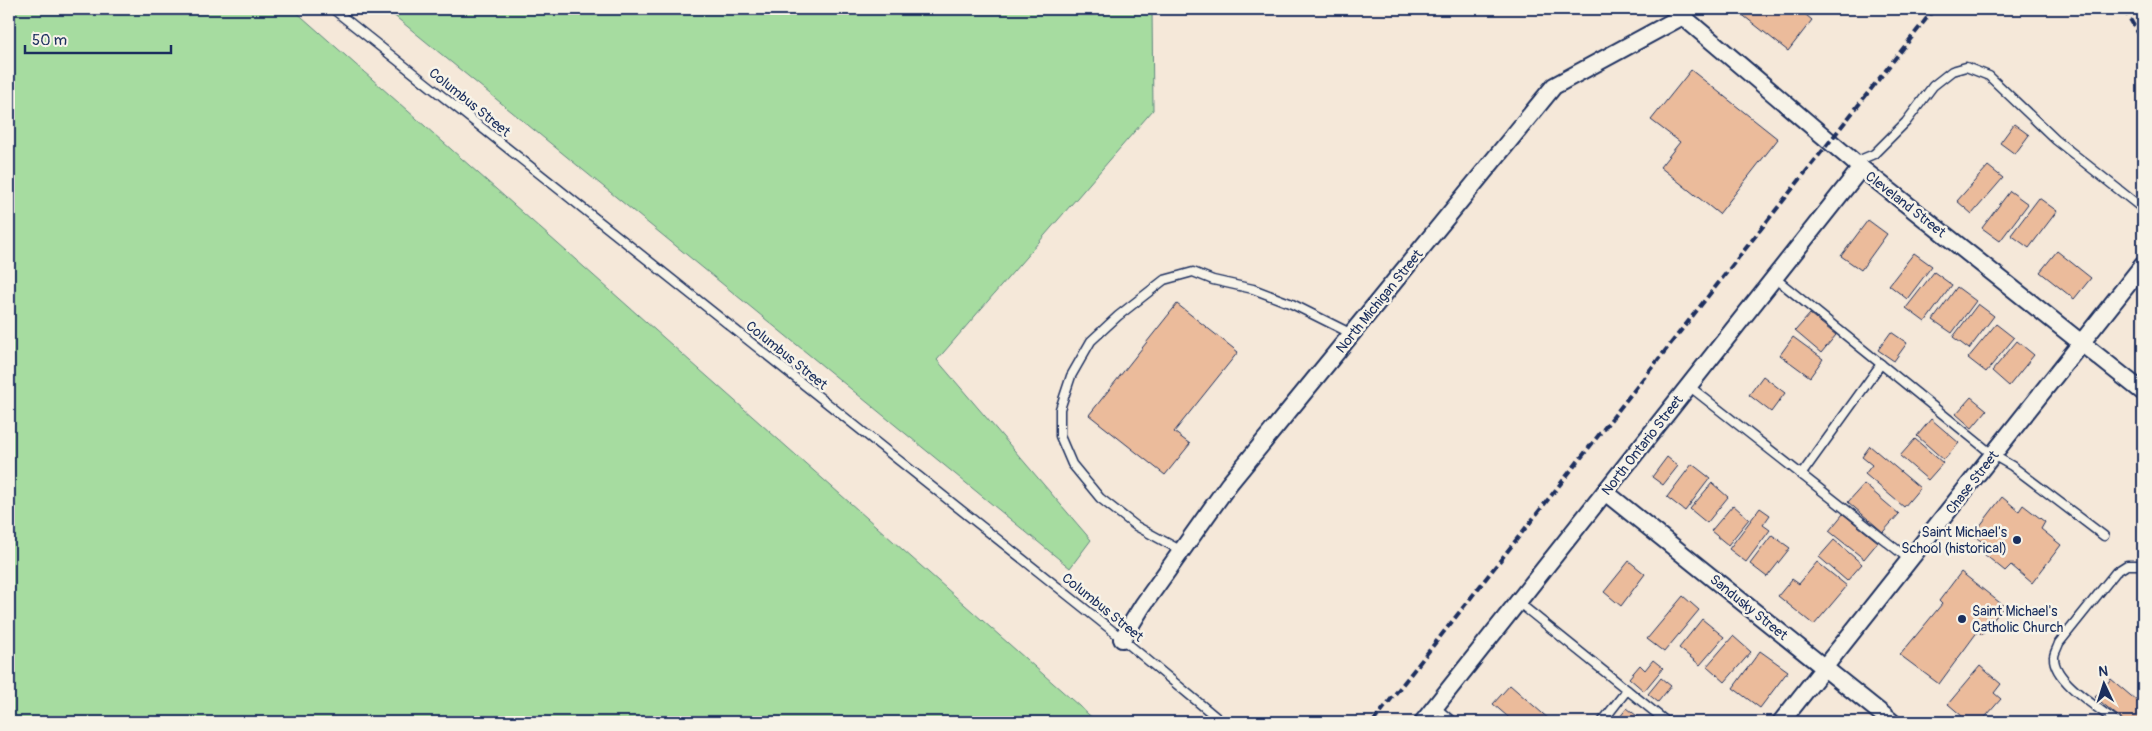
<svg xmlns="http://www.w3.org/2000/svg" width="2152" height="731" font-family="Pangolin,sans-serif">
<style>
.green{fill:#a6dca0;stroke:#60867f}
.building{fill:#ebbb9b;stroke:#1b2f5e}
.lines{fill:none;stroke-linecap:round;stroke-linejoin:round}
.lane-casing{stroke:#1b2f5e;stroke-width:11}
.street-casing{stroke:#1b2f5e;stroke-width:20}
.lane{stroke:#f7f3e8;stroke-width:8}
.street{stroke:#f7f3e8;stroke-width:16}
.rail{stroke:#1b2f5e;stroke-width:4;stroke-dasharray:8 4;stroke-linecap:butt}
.poi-dot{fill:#1b2f5e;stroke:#f7f3e8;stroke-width:2}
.labels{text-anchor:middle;stroke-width:5;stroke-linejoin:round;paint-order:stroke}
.street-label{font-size:14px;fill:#1b2f5e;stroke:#f7f3e8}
.poi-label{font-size:14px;fill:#1b2f5e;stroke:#f7f3e8;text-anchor:end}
</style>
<rect width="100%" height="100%" fill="#f5e8d9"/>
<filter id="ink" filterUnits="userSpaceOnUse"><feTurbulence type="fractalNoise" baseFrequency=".02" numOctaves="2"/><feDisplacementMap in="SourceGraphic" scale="10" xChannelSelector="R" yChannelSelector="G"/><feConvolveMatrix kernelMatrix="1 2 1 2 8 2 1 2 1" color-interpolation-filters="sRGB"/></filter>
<g filter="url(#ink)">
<!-- green -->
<g class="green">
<path d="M 9,9 L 293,9 L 1097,722 L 9,722 Z"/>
<path d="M 386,9 L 1152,9 L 1153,110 L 937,360 L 1091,540 L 1070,568 Z"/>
</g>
<!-- building -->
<g class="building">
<path d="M 1735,9 L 1799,9 L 1812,20 L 1788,51 Z"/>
<path d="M 1691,70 L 1778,139 L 1719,214 L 1660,167 L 1680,142 L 1651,120 Z"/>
<path d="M 2014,124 L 2029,135 L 2015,154 L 2000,143 Z"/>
<path d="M 1988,166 L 2003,178 L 1972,214 L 1957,201 Z"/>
<path d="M 2010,191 L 2028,204 L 2000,241 L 1982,228 Z"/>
<path d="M 2039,198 L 2057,211 L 2029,248 L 2011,235 Z"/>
<path d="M 1868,220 L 1887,234 L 1861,270 L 1841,256 Z"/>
<path d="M 2057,251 L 2091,278 L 2074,299 L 2040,272 Z"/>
<path d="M 1914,253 L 1932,266 L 1907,299 L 1889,285 Z"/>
<path d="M 1934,272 L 1952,285 L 1925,322 L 1906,308 Z"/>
<path d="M 1957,287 L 1976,301 L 1952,333 L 1933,320 Z"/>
<path d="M 1177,304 L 1238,352 L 1174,432 L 1190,444 L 1165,475 L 1089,415 Z"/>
<path d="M 1978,304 L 1994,316 L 1969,349 L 1953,337 Z"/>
<path d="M 1810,314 L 1836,335 L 1821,353 L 1795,331 Z"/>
<path d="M 1996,324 L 2014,338 L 1986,372 L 1968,358 Z"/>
<path d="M 1891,332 L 1907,343 L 1894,361 L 1878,350 Z"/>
<path d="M 1793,337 L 1823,359 L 1810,377 L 1780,355 Z"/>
<path d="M 2017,341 L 2034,355 L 2009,386 L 1992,371 Z"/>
<path d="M 1763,376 L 1785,393 L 1771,412 L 1749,395 Z"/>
<path d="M 1971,397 L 1987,410 L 1972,428 L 1956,414 Z"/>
<path d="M 1931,419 L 1959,443 L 1944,460 L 1917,436 Z"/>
<path d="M 1915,439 L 1943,463 L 1928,480 L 1900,456 Z"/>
<path d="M 1870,446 L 1920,488 L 1904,507 L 1865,474 L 1872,465 L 1862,457 Z"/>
<path d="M 1667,457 L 1678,466 L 1663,485 L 1652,477 Z"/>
<path d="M 1692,464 L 1710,478 L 1685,511 L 1667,497 Z"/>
<path d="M 1712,483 L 1728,497 L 1707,523 L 1690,509 Z"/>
<path d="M 1864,484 L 1899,514 L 1883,532 L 1848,502 Z"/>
<path d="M 2002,497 L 2019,511 L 2023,505 L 2045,522 L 2041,529 L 2061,545 L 2032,583 L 2011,565 L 2005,571 L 1984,554 L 1989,547 L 1973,535 Z"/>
<path d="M 1733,505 L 1749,519 L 1728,545 L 1711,531 Z"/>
<path d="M 1760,508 L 1770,515 L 1763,525 L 1770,530 L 1746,562 L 1729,549 Z"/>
<path d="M 1843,514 L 1878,542 L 1864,559 L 1829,531 Z"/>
<path d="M 1772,535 L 1790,548 L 1767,577 L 1750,564 Z"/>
<path d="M 1834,540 L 1862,564 L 1847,581 L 1819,557 Z"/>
<path d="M 1629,561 L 1645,574 L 1621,606 L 1604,592 Z"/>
<path d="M 1817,562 L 1847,586 L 1814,625 L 1778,596 L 1792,579 L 1799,584 Z"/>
<path d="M 1961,572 L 2004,606 L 1982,635 L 1978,631 L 1939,684 L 1900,655 L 1942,604 L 1939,601 Z"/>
<path d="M 1683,596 L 1699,610 L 1664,652 L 1647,639 Z"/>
<path d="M 1702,619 L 1724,637 L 1700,665 L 1679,648 Z"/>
<path d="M 1733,636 L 1751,652 L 1725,682 L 1707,666 Z"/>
<path d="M 1760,651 L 1788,671 L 1760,708 L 1733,688 Z"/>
<path d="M 1653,660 L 1663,668 L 1644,691 L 1629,678 L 1640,665 L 1645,670 Z"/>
<path d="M 1980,666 L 2001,684 L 1994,693 L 2001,699 L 1981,722 L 1969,722 L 1948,704 Z"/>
<path d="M 1661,678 L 1671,686 L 1658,702 L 1648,694 Z"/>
<path d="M 2111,679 L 2143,706 L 2143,722 L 2125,722 L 2095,697 Z"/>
<path d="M 1510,685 L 1550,720 L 1549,722 L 1514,722 L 1493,704 Z"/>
<path d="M 1627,708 L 1642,720 L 1640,722 L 1616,722 Z"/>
</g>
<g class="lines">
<defs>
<g id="lane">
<path d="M 333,9 L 1109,628 L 1222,722"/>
<path d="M 1855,162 L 1874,154 L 1906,122 L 1933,86 L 1952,71 L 1966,67 L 1989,76 L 2056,140 L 2143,209"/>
<path d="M 1775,278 L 1993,455 L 2012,466 L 2104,536"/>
<path d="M 1689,386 L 1910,560"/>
<path d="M 1801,475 L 1881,364"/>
<path d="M 1182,551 L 1136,526 L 1100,498 L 1072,464 L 1060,436 L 1060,409 L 1071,376 L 1091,341 L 1118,316 L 1164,280 L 1193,272 L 1213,280 L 1253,289 L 1292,304 L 1352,334"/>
<path d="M 1518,602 L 1667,722"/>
<path d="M 1435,707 L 1453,722"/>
<path d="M 1602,722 L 1627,690"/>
<path d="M 2117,722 C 2100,709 2053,681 2054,657 C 2054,653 2058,647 2059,643 L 2116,572 L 2127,565 L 2143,565"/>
</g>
<g id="street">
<path d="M 1674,9 L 1861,168 L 2143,392"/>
<path d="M 1605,492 L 1892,722"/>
<path d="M 1122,639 L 1143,605 L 1229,484 L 1554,86 L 1683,16"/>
<path d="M 1423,722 L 1861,168"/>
<path d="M 1781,722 L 2143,265"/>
</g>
</defs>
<!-- lane casing -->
<use href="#lane" class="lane-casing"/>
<!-- street casing -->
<use href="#street" class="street-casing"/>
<!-- lane -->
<use href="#lane" class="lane"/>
<!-- street -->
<use href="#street" class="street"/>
<!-- rail -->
<g class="rail">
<path d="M 2124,9 L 2143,41"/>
<path d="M 1373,722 L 1934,9"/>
</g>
</g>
</g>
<!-- markers -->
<g class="poi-dot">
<circle cx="2017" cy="540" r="5"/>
<circle cx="1962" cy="619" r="5"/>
</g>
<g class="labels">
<!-- street labels -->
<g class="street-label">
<text transform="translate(470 102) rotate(39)" y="5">Columbus Street</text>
<text transform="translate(1906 204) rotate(38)" y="5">Cleveland Street</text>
<text transform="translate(1379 301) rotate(-51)" y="5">North Michigan Street</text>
<text transform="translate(787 355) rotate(39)" y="5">Columbus Street</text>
<text transform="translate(1642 445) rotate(-52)" y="5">North Ontario Street</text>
<text transform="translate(1972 482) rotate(-52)" y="5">Chase Street</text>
<text transform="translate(1103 607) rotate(39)" y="5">Columbus Street</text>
<text transform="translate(1749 607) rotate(39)" y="5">Sandusky Street</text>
</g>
<!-- poi labels -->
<g class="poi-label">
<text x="2007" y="537">Saint Michael's<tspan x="2007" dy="16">School (historical)</tspan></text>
<text x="1972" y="616" text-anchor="start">Saint Michael's<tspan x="1972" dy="16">Catholic Church</tspan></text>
</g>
</g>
<!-- margin -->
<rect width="2152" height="731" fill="none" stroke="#f7f3e8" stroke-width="30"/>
<rect x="15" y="15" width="2122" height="701" fill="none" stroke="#1b2f5e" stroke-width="2" filter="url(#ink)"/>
<!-- north arrow -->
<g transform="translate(2104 684) rotate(356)" stroke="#f7f3e8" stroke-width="4" paint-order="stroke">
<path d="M0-4L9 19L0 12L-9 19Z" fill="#1b2f5e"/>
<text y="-8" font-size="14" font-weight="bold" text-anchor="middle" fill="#1b2f5e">N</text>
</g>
<!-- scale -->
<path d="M25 45v8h146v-8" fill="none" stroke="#1b2f5e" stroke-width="2.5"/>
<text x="32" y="45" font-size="15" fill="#1b2f5e" stroke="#f7f3e8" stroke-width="4" paint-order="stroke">50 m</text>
</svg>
